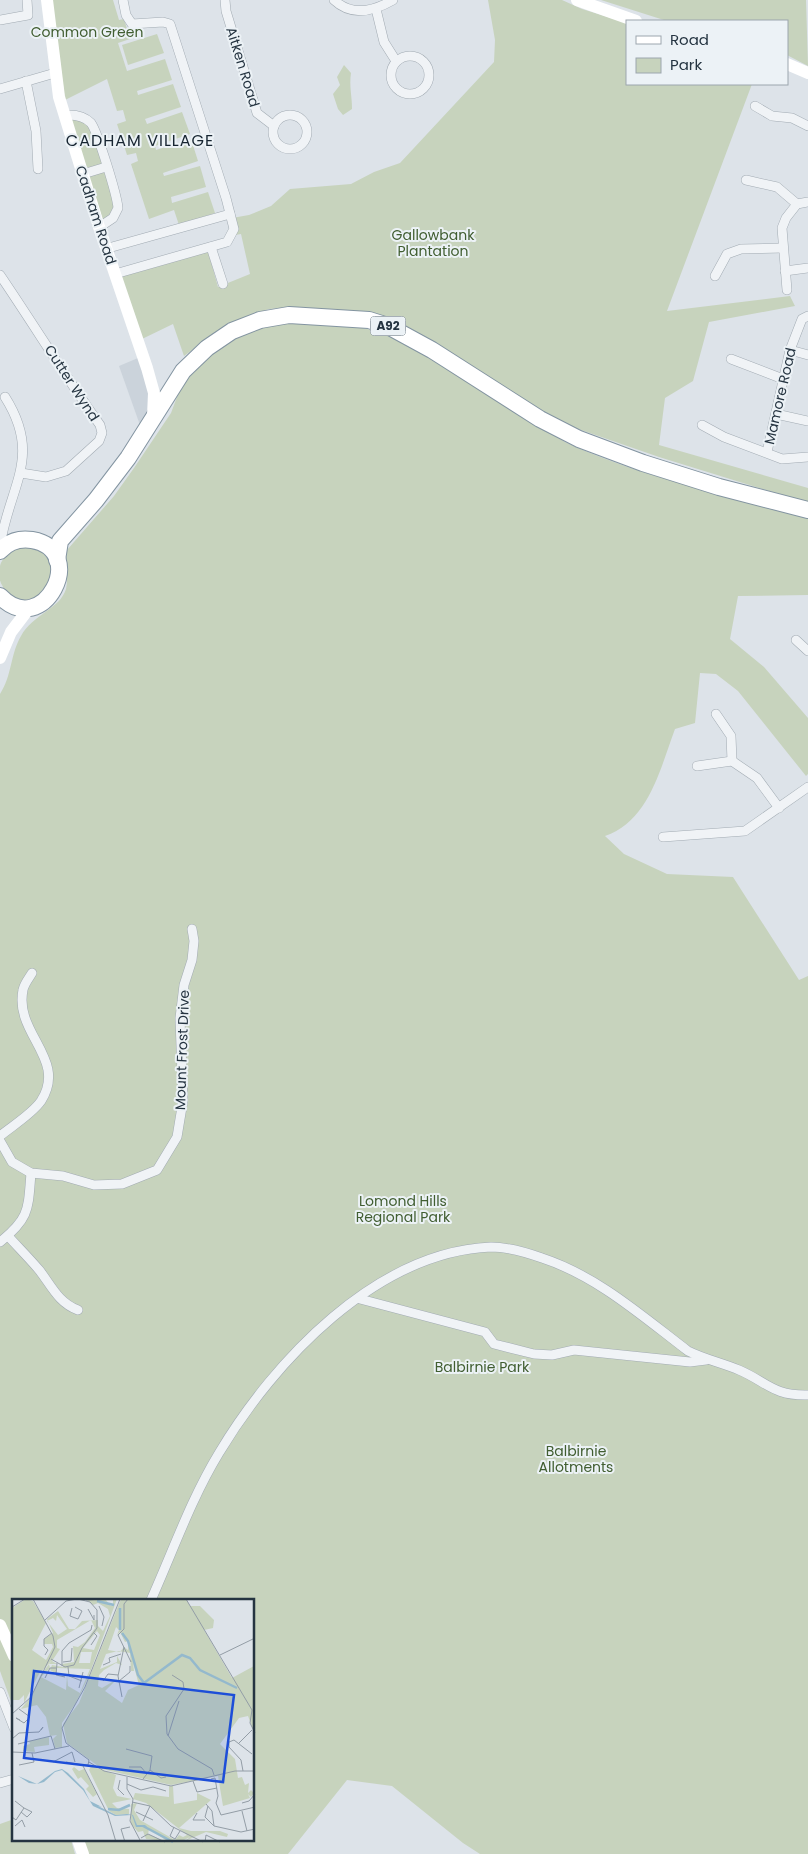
<svg xmlns="http://www.w3.org/2000/svg" width="808" height="1854" font-family="Poppins,sans-serif">
<style>
.built{fill:#cbd3db}
.green{fill:#c7d3bd}
.lines{fill:none;stroke-linecap:round;stroke-linejoin:round}
.street-casing{stroke:#a2abb3;stroke-width:10}
.highway-casing{stroke:#8394a1;stroke-width:18}
.street{stroke:#f0f3f6;stroke-width:9}
.secondary{stroke:#fff;stroke-width:12}
.highway{stroke:#fff;stroke-width:16}
.labels{text-anchor:middle;stroke-width:4;stroke-linejoin:round;paint-order:stroke}
.shield{fill:#ecf2f6;stroke:#616d77;stroke-width:1}
.shield-label{font-size:12px;font-weight:bold;fill:#253441}
.park-label{font-size:14px;fill:#415e31;stroke:#ecf2f6}
.street-label{font-size:14px;fill:#253441;stroke:#ecf2f6}
.quarter-label{font-size:16px;letter-spacing:1px;fill:#172531;stroke:#ecf2f6}
.inset-river{fill:none;stroke:#94b9cd;stroke-width:2.5}
.inset-road{fill:none;stroke:#939da6;stroke-width:1}
.view{fill:#1d4ed8;fill-opacity:0.15;stroke:#1d4ed8;stroke-width:2.5}
.inset-edge{fill:none;stroke:#253441;stroke-width:2.5}
</style>
<rect width="100%" height="100%" fill="#dde3e9"/>
<!-- built -->
<path class="built" d="M 138,358 L 149,391 L 148,414 L 141,428 L 119,366 Z"/>
<!-- green -->
<g class="green">
<path d="M 52,0 L 113,0 L 119,20 L 124,19 L 130,39 L 118,43 L 127,71 L 165,59 L 172,80 L 137,91 L 138,95 L 173,84 L 181,107 L 145,119 L 147,124 L 182,112 L 190,134 L 155,146 L 156,150 L 191,139 L 198,161 L 163,173 L 164,176 L 200,166 L 206,187 L 171,197 L 172,203 L 208,192 L 215,213 L 179,225 L 174,210 L 149,219 L 131,164 L 138,161 L 136,153 L 127,155 L 117,124 L 126,121 L 123,110 L 117,111 L 107,79 L 65,100 Z"/>
<path d="M 488,0 L 562,0 L 582,9 L 627,23 L 627,84 L 752,84 L 667,311 L 790,296 L 795,306 L 709,322 L 693,381 L 665,398 L 659,445 L 808,488 L 808,503 L 659,457 L 558,422 L 364,313 L 301,307 L 269,309 L 238,320 L 214,334 L 184,356 L 173,324 L 142,339 L 120,277 L 208,251 L 218,287 L 250,274 L 241,234 L 235,235 L 232,218 L 249,215 L 271,206 L 290,189 L 351,184 L 374,172 L 400,163 L 494,62 L 495,40 Z"/>
<path d="M 601,0 L 806,0 L 808,66 L 787,55 L 787,21 L 667,21 Z"/>
<path d="M 157,34 L 164,53 L 128,65 L 122,45 Z"/>
<path d="M 344,65 L 351,73 C 349,86 352,96 352,109 L 343,115 L 338,109 L 333,94 L 340,85 L 337,77 Z"/>
<path d="M 69,115 L 87,120 L 118,205 L 104,224 Z"/>
<path d="M 277,322 C 324,323 358,322 402,340 L 565,442 C 642,478 727,494 808,517 L 808,595 L 738,596 L 730,639 L 764,667 L 808,718 L 808,774 L 806,776 L 738,691 L 716,674 L 700,673 L 695,723 L 675,729 C 660,769 649,821 605,836 L 624,854 L 667,874 L 733,877 L 799,980 L 808,976 L 808,1854 L 480,1854 L 463,1843 L 392,1786 L 347,1780 L 288,1854 L 79,1854 L 74,1840 L 254,1840 L 254,1600 L 14,1600 L 14,1661 L 0,1621 L 0,694 C 12,676 10,655 21,636 C 33,614 60,609 66,589 C 69,576 64,563 67,550 L 114,496 L 134,468 L 171,413 L 180,389 L 187,378 L 202,362 L 236,336 Z"/>
<circle cx="26" cy="573" r="27"/>
<path d="M 0,1637 L 14,1667 L 12,1704 L 0,1671 Z"/>
<path d="M 14,1819 L 14,1840 L 71,1840 L 75,1854 L 0,1854 L 0,1824 Z"/>
</g>
<g class="lines">
<defs>
<g id="street">
<path d="M 225,0 L 226,11 L 257,113 L 274,126"/>
<path d="M 334,0 C 352,17 374,11 393,0"/>
<path d="M 376,9 L 384,42 L 396,61"/>
<path d="M 0,20 L 28,15 L 27,0"/>
<circle cx="410" cy="75" r="19"/>
<path d="M 26,81 L 36,131 L 38,169"/>
<path d="M 0,89 L 55,73"/>
<path d="M 755,106 L 772,116 L 792,118 L 808,126"/>
<circle cx="290" cy="132" r="17"/>
<path d="M 69,115 C 77,115 85,117 91,123 C 98,133 117,195 118,208 L 113,218 L 104,224"/>
<path d="M 83,174 L 106,167"/>
<path d="M 746,180 L 777,187 L 797,204"/>
<path d="M 112,247 L 230,214"/>
<path d="M 211,247 L 223,284"/>
<path d="M 785,271 L 808,268"/>
<path d="M 115,274 L 227,242 L 234,229 L 226,198 L 170,24 L 163,22 L 132,24 L 126,15 L 123,0"/>
<path d="M 0,275 C 34,325 65,376 100,425 L 102,433 L 99,441 L 66,471 L 46,477 L 21,473"/>
<path d="M 715,276 L 727,254 L 741,249 L 783,248"/>
<path d="M 787,290 L 782,228 L 786,218 L 797,204 L 808,202"/>
<path d="M 790,350 L 808,355"/>
<path d="M 731,359 L 783,379"/>
<path d="M 776,414 L 808,421"/>
<path d="M 702,425 L 724,437 L 782,459 L 808,457"/>
<path d="M 767,452 L 790,350 L 802,319 L 808,316"/>
<path d="M 0,546 C 9,486 43,457 5,397"/>
<path d="M 796,640 L 808,651"/>
<path d="M 716,714 L 731,736 L 732,761"/>
<path d="M 697,766 L 732,761 L 757,778 L 779,808"/>
<path d="M 663,837 L 745,831 L 808,787"/>
<path d="M 0,1136 C 12,1126 32,1114 41,1101 C 68,1059 14,1034 23,990 C 24,984 29,978 32,973"/>
<path d="M 0,1141 L 12,1162 L 31,1173 L 63,1176 L 94,1185 L 122,1184 L 157,1170 L 177,1137 L 183,1101 L 180,1018 L 184,985 L 192,960 L 194,941 L 192,929"/>
<path d="M 8,1236 C 18,1247 30,1259 40,1271 C 52,1287 59,1303 78,1310"/>
<path d="M 0,1242 C 30,1218 28,1209 31,1173"/>
<path d="M 360,1299 L 485,1332 L 494,1344 L 534,1354 L 552,1355 L 574,1350 L 690,1362 L 706,1360"/>
<path d="M 151,1600 C 173,1551 191,1499 219,1453 C 274,1361 376,1252 491,1247 C 506,1247 528,1253 542,1258 C 597,1276 642,1316 688,1351 C 704,1359 722,1363 739,1370 C 767,1382 773,1396 808,1395"/>
<path d="M 0,1692 L 14,1728"/>
<path d="M 0,1783 L 14,1779"/>
</g>
<g id="highway">
<path d="M 0,551 C 8,542 19,538 32,540 C 90,550 43,641 0,596"/>
<path d="M 57,560 L 60,541 L 96,500 L 128,458 L 183,371 L 207,348 L 232,331 L 260,320 L 289,315 L 369,320 L 388,326 L 432,350 L 540,419 L 579,439 L 643,463 L 719,487 L 808,510"/>
</g>
</defs>
<!-- street casing -->
<use href="#street" class="street-casing"/>
<!-- highway casing -->
<use href="#highway" class="highway-casing"/>
<!-- street -->
<use href="#street" class="street"/>
<!-- secondary -->
<g class="secondary">
<path d="M 47,0 L 59,97 L 99,227 L 147,368 L 154,393 L 153,416"/>
<path d="M 577,0 L 636,21"/>
<path d="M 787,64 L 808,73"/>
<path d="M 0,658 L 11,632 L 30,607"/>
<path d="M 0,1625 L 14,1656"/>
<path d="M 78,1840 L 83,1854"/>
</g>
<!-- highway -->
<use href="#highway" class="highway"/>
</g>
<g class="labels">
<!-- shield labels -->
<rect class="shield" x="370.5" y="316.5" width="35" height="19" rx="4"/>
<g class="shield-label">
<text x="388" y="330">A92</text>
</g>
<!-- park labels -->
<g class="park-label">
<text x="87" y="37">Common Green</text>
<text x="433" y="240">Gallowbank<tspan x="433" dy="16">Plantation</tspan></text>
<text x="403" y="1206">Lomond Hills<tspan x="403" dy="16">Regional Park</tspan></text>
<text x="482" y="1372">Balbirnie Park</text>
<text x="576" y="1456">Balbirnie<tspan x="576" dy="16">Allotments</tspan></text>
</g>
<!-- street labels -->
<g class="street-label">
<text transform="translate(243 67) rotate(73)" y="5">Aitken Road</text>
<text transform="translate(96 215) rotate(72)" y="5">Cadham Road</text>
<text transform="translate(72 383) rotate(57)" y="5">Cutter Wynd</text>
<text transform="translate(780 396) rotate(-77)" y="5">Mamore Road</text>
<text transform="translate(182 1050) rotate(-88)" y="5">Mount Frost Drive</text>
</g>
<!-- quarter labels -->
<g class="quarter-label">
<text x="140" y="146">CADHAM VILLAGE</text>
</g>
</g>
<!-- overview -->
<g transform="translate(12 1599)">
<rect width="242" height="242" fill="#dde3e9"/>
<path d="M 14,0 L 21,2 L 34,24 L 20,51 L 34,61 L 41,48 L 40,45 L 32,45 L 32,40 L 41,34 L 35,20 L 46,12 L 57,30 L 63,30 L 70,22 L 86,21 L 86,27 L 91,32 L 98,17 L 96,10 L 86,4 L 81,6 L 75,1 L 93,0 L 99,7 L 101,6 L 101,0 L 105,0 L 76,79 L 64,104 L 50,124 L 50,148 L 43,149 L 41,140 L 45,136 L 38,137 L 34,118 L 25,106 L 9,110 L 20,96 L 28,77 L 40,61 L 27,75 L 12,104 L 12,96 L 7,101 L 0,101 L 0,9 ZM 45,16 L 55,30 L 46,36 L 35,22 L 41,19 L 44,22 ZM 79,21 L 83,29 L 73,43 L 66,48 L 61,47 L 62,63 L 50,65 L 51,68 L 40,66 L 38,71 L 44,75 L 44,69 L 78,70 L 68,94 L 56,87 L 55,77 L 54,91 L 29,78 L 38,69 L 37,65 L 45,65 L 40,62 L 48,50 L 45,49 L 45,41 ZM 85,32 L 88,36 L 82,51 L 71,49 ZM 69,53 L 80,53 L 78,64 L 67,64 ZM 109,0 L 174,0 L 220,79 L 242,67 L 242,133 L 236,117 L 227,119 L 208,145 L 223,160 L 226,179 L 230,178 L 233,186 L 237,184 L 236,194 L 239,191 L 242,194 L 239,198 L 236,195 L 238,199 L 211,207 L 206,177 L 159,186 L 90,170 L 55,144 L 51,125 L 67,104 ZM 104,28 L 107,31 L 105,36 L 108,33 L 113,43 L 116,42 L 116,51 L 112,48 L 108,53 L 96,51 ZM 106,52 L 118,54 L 119,72 L 122,72 L 121,64 L 127,86 L 116,91 L 110,104 L 93,92 L 105,80 L 90,89 L 86,87 L 87,76 L 92,71 L 104,64 L 110,66 L 105,57 L 105,63 L 88,70 L 94,55 ZM 178,7 L 188,7 L 202,21 L 201,29 L 192,31 ZM 37,138 L 37,146 L 22,148 L 23,153 L 11,152 L 11,147 L 18,145 L 17,142 ZM 79,167 L 104,176 L 101,189 L 105,197 L 120,200 L 100,204 L 105,209 L 117,210 L 117,215 L 104,216 L 97,212 L 77,171 ZM 62,168 L 67,172 L 72,170 L 85,195 L 81,198 L 74,190 L 77,187 L 69,178 L 66,180 L 60,170 ZM 157,187 L 161,187 L 162,205 L 185,201 L 185,194 L 199,201 L 167,229 L 179,232 L 208,232 L 216,235 L 215,238 L 194,233 L 173,242 L 178,238 L 170,242 L 155,242 L 137,230 L 136,235 L 153,242 L 134,240 L 131,232 L 126,233 L 119,225 L 119,205 L 125,204 L 122,211 L 128,221 L 163,241 L 167,236 L 171,238 L 175,236 L 134,204 L 121,200 L 123,194 L 157,198 Z" fill="#c7d3bd" fill-rule="evenodd"/>
<path d="M 50,170 L 56,174 L 72,190 L 78,202 L 90,208 L 86,207 L 104,216 L 115,215 L 121,216 L 125,226 L 133,226 L 135,228 L 124,228 L 120,216 L 103,217 L 81,207 L 71,191 L 50,171 L 43,173 L 32,183 L 25,185 L 17,184 L 6,177 L 25,185 L 43,172 Z" fill="#94b9cd"/>
<path class="inset-river" d="M 85,2 L 102,6M 108,9 L 108,31M 110,34 L 116,42 L 126,76 L 132,84 L 170,56 L 178,59 L 188,71 L 225,89M 96,210 L 107,211 L 118,206M 131,227 L 161,243"/>
<path class="inset-road" d="M 116,0 L 112,5 L 112,30 L 106,36 L 119,63M 174,0 L 240,111 L 238,124 L 243,134M 74,1 L 90,0M 87,7 L 92,18 L 90,27M 0,8 L 13,0M 60,9 L 58,17 L 66,20 L 70,12 L 63,8M 76,10 L 82,21 L 82,16M 33,21 L 54,2 L 65,0M 57,44 L 79,31 L 80,26M 79,46 L 85,37 L 82,34M 33,56 L 36,51 L 32,47 L 32,40 L 40,34M 208,56 L 243,39M 39,60 L 53,68 L 62,66 L 70,49 L 85,29 L 85,11 L 78,3 L 66,0M 51,63 L 59,62 L 60,49M 45,64 L 44,76 L 53,78M 91,66 L 98,63 L 97,59 L 109,55M 50,67 L 50,52 L 57,44M 56,68 L 57,77 L 70,82M 160,76 L 171,83 L 172,90 L 154,117 L 155,135 L 166,150 L 200,170 L 202,176M 33,79 L 38,69 L 44,69M 91,82 L 96,75 L 106,76M 107,82 L 118,73 L 118,67M 67,89 L 71,73M 110,98 L 106,77 L 112,48M 7,110 L 18,118 L 12,124 L 4,119 L 8,121M 0,115 L 19,98 L 43,48 L 41,37 L 21,0M 156,137 L 167,102M 0,140 L 7,134 L 27,133 L 31,128 L 29,131M 227,144 L 240,131M 6,145 L 39,137 L 43,150M 114,150 L 140,157 L 138,171 L 131,180M 0,153 L 23,154 L 57,147M 41,163 L 60,153 L 63,163M 54,163 L 71,166M 77,163 L 92,172 L 159,187 L 223,172 L 243,172M 70,165 L 96,216 L 104,243M 7,166 L 22,163 L 20,154M 71,166 L 76,166 L 77,161 L 54,144 L 50,129 L 73,88 L 108,0M 117,168 L 129,168 L 134,174M 138,171 L 149,179 L 154,178M 231,172 L 229,161 L 217,148 L 217,143 L 222,141 L 240,155M 115,178 L 115,190 L 121,200 L 118,222 L 129,243M 199,180 L 203,179 L 206,197 L 204,204 L 209,216 L 243,208M 108,181 L 106,190 L 112,196M 181,182 L 185,193 L 205,189M 115,185 L 129,191 L 141,188 L 154,192M 120,203 L 138,207 L 159,227 L 191,243M 230,204 L 237,202 L 243,195M 194,205 L 200,212 L 202,227 L 229,233 L 243,230M 196,207 L 193,218 L 202,227M 230,212 L 235,232M 9,213 L 15,218 L 20,213 L 12,209M 124,213 L 141,221M 185,214 L 181,221 L 193,221M 0,218 L 4,221 L 12,209 L 3,202M 131,222 L 138,207M 3,227 L 10,221 L 13,228M 162,228 L 158,237 L 163,240 L 168,232M 129,239 L 136,235 L 153,243M 113,243 L 109,230 L 118,228M 193,243 L 194,236 L 208,243"/>
<path class="view" d="M 22,72 L 222,96 L 211,183 L 12,159 Z"/>
<rect width="242" height="242" class="inset-edge"/>
</g>
<!-- legend -->
<rect x="626" y="20" width="162" height="65" fill="#ecf2f6" stroke="#9ca6ae"/>
<rect x="636" y="36" width="25" height="8" fill="#ffffff" stroke="#9ca6ae"/>
<text x="670" y="45" font-size="15" fill="#253441">Road</text>
<rect x="636" y="58" width="25" height="15" fill="#c7d3bd" stroke="#9ca6ae"/>
<text x="670" y="70" font-size="15" fill="#253441">Park</text>
</svg>
